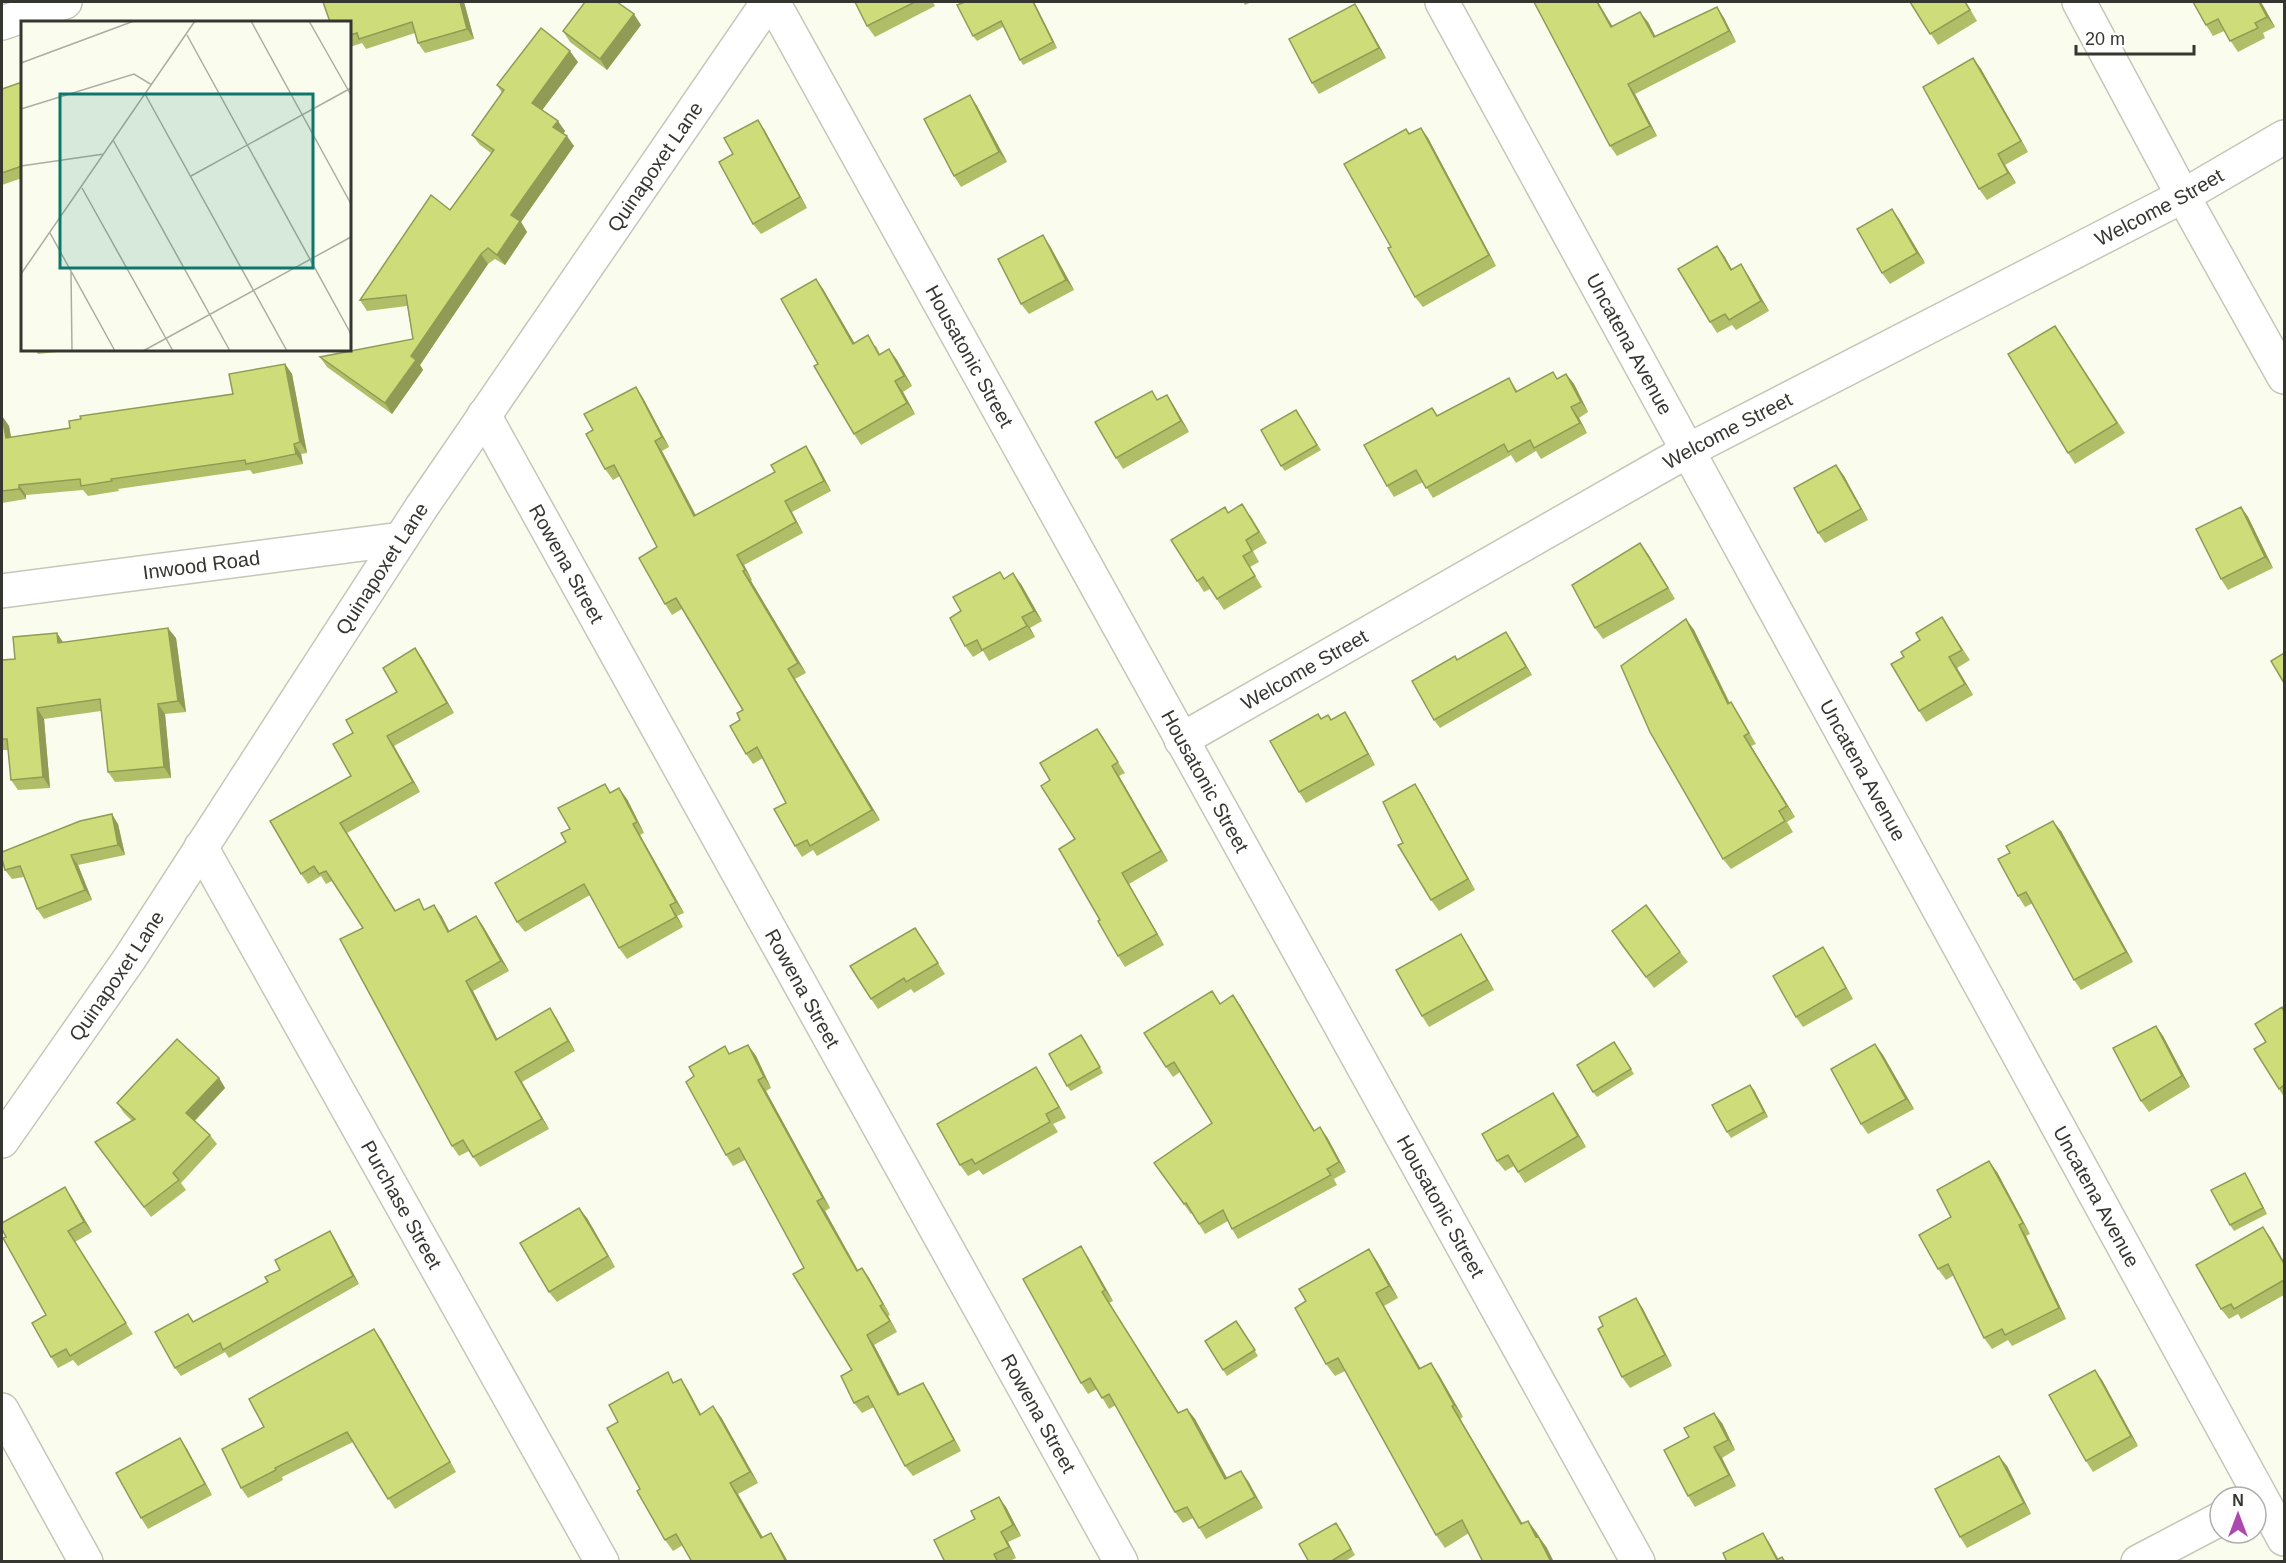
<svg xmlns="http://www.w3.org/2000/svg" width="2286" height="1563" font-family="Helvetica,sans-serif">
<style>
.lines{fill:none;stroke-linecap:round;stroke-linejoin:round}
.street-casing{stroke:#c4c7b8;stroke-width:36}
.street{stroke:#fff;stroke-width:33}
.wall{fill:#b1be68}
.shaded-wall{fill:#909b55}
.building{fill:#cedd79;stroke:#909b55;stroke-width:1.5}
.labels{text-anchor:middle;stroke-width:4.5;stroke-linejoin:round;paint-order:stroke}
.street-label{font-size:20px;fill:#353630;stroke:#fff}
.inset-road{fill:none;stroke:#abada2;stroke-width:1.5}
.view{fill:#0f766e;fill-opacity:0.15;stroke:#0f766e;stroke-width:3}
.inset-edge{fill:none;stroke:#353630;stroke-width:3}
</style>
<rect width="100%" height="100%" fill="#fafdee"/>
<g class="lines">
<defs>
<g id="street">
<path id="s1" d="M 773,2 L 1638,1562"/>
<path id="s2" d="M 1442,2 L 2284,1539"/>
<path d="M 2079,2 L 2183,196 L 2284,377"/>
<path d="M 2,23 L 65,2"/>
<path id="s3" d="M 484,415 L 1121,1562"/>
<path id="s4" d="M 2,591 L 401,539"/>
<path id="s5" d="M 1181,740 L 1689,450 L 2183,196 L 2284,137"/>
<path id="s6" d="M 201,847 L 602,1562"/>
<path id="s7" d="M 2,1141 L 130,958 L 421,508 L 768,2"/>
<path d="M 2,1410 L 86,1562"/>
<path d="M 2138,1562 L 2220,1519"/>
</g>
</defs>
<!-- street casing -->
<use href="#street" class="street-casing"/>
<!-- street -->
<use href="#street" class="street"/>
</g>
<!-- wall -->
<g class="wall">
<path d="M 464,2 L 474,39 L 425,53 L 418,43 L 415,33 L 366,49 L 362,43 L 350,47 L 350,22 Z"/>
<path d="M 855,2 L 933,2 L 935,6 L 875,37 L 867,26 Z"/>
<path d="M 965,2 L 1034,2 L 1057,48 L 1023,65 L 1020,60 L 1003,27 L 977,41 L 973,36 Z"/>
<path d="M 1243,2 L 1252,2 L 1245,5 Z"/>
<path d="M 1534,2 L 1598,2 L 1612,27 L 1648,22 L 1655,36 L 1717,7 L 1724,18 L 1736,42 L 1635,94 L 1657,136 L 1617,156 L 1610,146 Z"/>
<path d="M 1910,2 L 1966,2 L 1977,21 L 1938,45 Z"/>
<path d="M 2193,2 L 2261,2 L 2275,27 L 2263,33 L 2265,38 L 2238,52 L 2224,31 L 2213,36 L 2206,25 Z"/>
<path d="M 1362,15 L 1386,58 L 1319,94 L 1312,83 Z"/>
<path d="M 641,25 L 607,70 L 570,42 L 563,31 Z"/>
<path d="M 1973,58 L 1981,69 L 2028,152 L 2005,165 L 2016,183 L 1987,200 L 1979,189 Z"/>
<path d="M 578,62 L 542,110 L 565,131 L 563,134 L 574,146 L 521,222 L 527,232 L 505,265 L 495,259 L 488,264 L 420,365 L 423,370 L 392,414 L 327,367 L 320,357 L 413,339 L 407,306 L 367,311 L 360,300 L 450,210 L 491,153 L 480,145 L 472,135 L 502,93 L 497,85 Z"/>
<path d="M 22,82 L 22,178 L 2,185 L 2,89 Z"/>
<path d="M 970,95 L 977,106 L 1007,162 L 961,187 L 954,176 Z"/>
<path d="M 758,120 L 765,131 L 807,208 L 761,234 L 753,224 L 733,154 Z"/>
<path d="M 1421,128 L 1428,138 L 1496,266 L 1423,307 L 1415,297 L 1391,247 L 1409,134 Z"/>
<path d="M 1892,209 L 1899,219 L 1925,263 L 1890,284 L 1882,273 Z"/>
<path d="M 1050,246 L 1074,290 L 1029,314 L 1021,304 Z"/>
<path d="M 1717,246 L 1732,269 L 1748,275 L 1769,311 L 1736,330 L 1732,325 L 1717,333 L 1710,322 Z"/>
<path d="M 816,279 L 823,289 L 854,343 L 876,346 L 880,354 L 889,349 L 897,360 L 912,386 L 903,392 L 915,414 L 861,445 L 854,434 L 818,364 Z"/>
<path d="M 2062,336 L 2125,433 L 2075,464 L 2068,453 Z"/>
<path d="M 35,350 L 76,350 L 38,354 Z"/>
<path d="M 285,364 L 292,374 L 307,453 L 301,454 L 303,464 L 253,474 L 250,470 L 118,489 L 119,491 L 88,496 L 83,490 L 26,495 L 26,499 L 2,503 L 2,416 L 9,426 L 11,437 L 70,428 L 233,394 Z"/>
<path d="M 1566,374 L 1574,384 L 1588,412 L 1579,418 L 1587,433 L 1541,459 L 1536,451 L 1516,463 L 1511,455 L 1433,498 L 1423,482 L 1394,497 L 1387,486 L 1432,408 L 1438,416 L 1509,378 L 1518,392 L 1558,379 Z"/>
<path d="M 636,387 L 643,398 L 669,447 L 662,451 L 696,515 L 813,457 L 831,491 L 792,512 L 803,533 L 744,565 L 752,580 L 751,581 L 806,673 L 795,679 L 880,820 L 817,856 L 813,850 L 802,857 L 795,846 L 786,803 L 763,758 L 753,764 L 746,754 L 740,720 L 743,710 L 682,609 L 672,615 L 665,604 L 657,547 L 620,476 L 613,480 L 605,469 L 593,430 Z"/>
<path d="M 1167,395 L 1174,406 L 1189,432 L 1123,469 L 1116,458 L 1158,400 Z"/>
<path d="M 1296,410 L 1321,450 L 1285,471 L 1281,466 Z"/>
<path d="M 1836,465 L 1844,476 L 1868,520 L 1825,543 L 1818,533 Z"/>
<path d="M 1225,507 L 1228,512 L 1250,515 L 1267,543 L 1253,551 L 1259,562 L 1250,567 L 1262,587 L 1224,610 L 1210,589 L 1204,592 L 1197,581 Z"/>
<path d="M 2241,507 L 2248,517 L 2273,568 L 2228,590 L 2221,579 Z"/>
<path d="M 1648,554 L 1675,599 L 1603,639 L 1595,628 Z"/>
<path d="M 1004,578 L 1021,584 L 1042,621 L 1030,628 L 1035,637 L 989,661 L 983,651 L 973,657 L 965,646 L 961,611 Z"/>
<path d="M 1686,619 L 1694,630 L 1730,703 L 1738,713 L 1756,744 L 1751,746 L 1795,817 L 1787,822 L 1793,832 L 1731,869 L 1723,859 Z"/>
<path d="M 1949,628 L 1970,660 L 1957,668 L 1973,695 L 1926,722 L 1919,711 L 1904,657 Z"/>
<path d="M 57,633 L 63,642 L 176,638 L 186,712 L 165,714 L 171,778 L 115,782 L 108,772 L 101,711 L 44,719 L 50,788 L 18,790 L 11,780 L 8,750 L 2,750 L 2,660 L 15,659 Z"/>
<path d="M 1512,641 L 1532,675 L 1440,728 L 1434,720 L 1458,660 Z"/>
<path d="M 415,648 L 422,658 L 454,713 L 394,746 L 420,792 L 347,833 L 396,911 L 426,909 L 441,915 L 449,931 L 476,916 L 483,926 L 509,971 L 473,991 L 497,1039 L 550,1008 L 557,1019 L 575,1051 L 522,1082 L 549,1129 L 480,1167 L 469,1151 L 459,1156 L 452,1146 L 363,928 L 332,881 L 326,884 L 321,876 L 308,884 L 301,874 L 351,776 L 353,733 L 397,692 Z"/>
<path d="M 1345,712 L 1352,723 L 1375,765 L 1306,803 L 1299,792 L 1322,719 L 1328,715 L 1332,720 Z"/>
<path d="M 1104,740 L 1125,773 L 1119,776 L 1168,861 L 1129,884 L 1164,945 L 1125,967 L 1118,956 L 1100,920 L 1075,839 L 1050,780 Z"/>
<path d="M 1415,784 L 1422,795 L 1475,890 L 1439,911 L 1431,900 L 1403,843 Z"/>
<path d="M 611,792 L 627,799 L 644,833 L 640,835 L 684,913 L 677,916 L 683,927 L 627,959 L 619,948 L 590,895 L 525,932 L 517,922 L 566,842 L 570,829 Z"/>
<path d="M 118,824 L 125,855 L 78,865 L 92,900 L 44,919 L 37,909 L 24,877 L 12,879 L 5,870 Z"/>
<path d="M 2061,831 L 2133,962 L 2081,990 L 2074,980 L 2033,903 L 2025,907 L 2018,896 Z"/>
<path d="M 922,938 L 945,974 L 914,993 L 911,989 L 878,1009 L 871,999 Z"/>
<path d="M 1619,942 L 1680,952 L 1688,962 L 1654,988 Z"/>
<path d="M 1468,945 L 1494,990 L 1429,1027 L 1422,1016 Z"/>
<path d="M 1830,958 L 1853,999 L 1803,1027 L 1796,1017 Z"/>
<path d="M 1220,1003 L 1240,1005 L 1314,1130 L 1327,1137 L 1346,1172 L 1334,1179 L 1337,1185 L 1238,1239 L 1232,1229 L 1228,1221 L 1205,1234 L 1192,1213 L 1191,1214 L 1154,1163 L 1212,1123 L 1180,1072 L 1173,1077 L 1166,1067 Z"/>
<path d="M 2284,1011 L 2284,1097 L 2279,1089 L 2266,1042 Z"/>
<path d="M 2156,1026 L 2163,1036 L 2190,1087 L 2149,1112 L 2141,1101 Z"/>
<path d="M 1085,1040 L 1103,1073 L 1071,1091 L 1067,1086 Z"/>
<path d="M 1614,1042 L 1634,1074 L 1597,1097 L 1593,1092 Z"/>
<path d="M 1875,1044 L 1883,1055 L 1914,1109 L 1868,1134 L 1861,1124 Z"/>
<path d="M 748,1045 L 756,1056 L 771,1088 L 766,1091 L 830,1208 L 825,1211 L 858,1270 L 862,1268 L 869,1278 L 890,1315 L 888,1316 L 897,1332 L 874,1345 L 900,1395 L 923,1383 L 930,1394 L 961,1451 L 913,1476 L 905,1466 L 874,1407 L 862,1413 L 854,1403 L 852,1370 L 804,1268 L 745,1160 L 733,1166 L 726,1155 L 730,1053 Z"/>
<path d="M 219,1078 L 225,1088 L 195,1121 L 210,1135 L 217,1144 L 181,1183 L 186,1190 L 151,1217 L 102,1152 L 132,1121 L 124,1113 L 117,1103 Z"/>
<path d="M 1043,1078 L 1066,1118 L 1053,1124 L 1058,1132 L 983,1175 L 979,1170 L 968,1176 L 960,1165 Z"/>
<path d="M 1754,1090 L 1768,1117 L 1731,1138 L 1727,1132 Z"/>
<path d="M 1560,1103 L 1586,1147 L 1525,1183 L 1514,1166 L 1505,1171 L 1497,1161 Z"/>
<path d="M 1997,1172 L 2030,1234 L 2026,1236 L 2066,1319 L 2012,1346 L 2008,1340 L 1992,1349 L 1984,1338 L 1954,1275 L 1946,1280 L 1938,1269 L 1951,1217 Z"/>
<path d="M 2245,1173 L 2267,1214 L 2234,1231 L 2230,1225 Z"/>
<path d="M 72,1198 L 92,1232 L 75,1242 L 133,1334 L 78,1366 L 73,1360 L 58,1368 L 51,1357 L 46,1315 Z"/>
<path d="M 587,1218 L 615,1267 L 557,1302 L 549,1292 Z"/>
<path d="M 2270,1237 L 2284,1262 L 2284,1295 L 2241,1319 L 2238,1314 L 2229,1319 L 2221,1309 Z"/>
<path d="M 335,1239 L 359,1284 L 229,1358 L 225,1352 L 181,1376 L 175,1368 L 280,1270 Z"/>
<path d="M 1088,1257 L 1113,1301 L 1109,1303 L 1179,1413 L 1187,1409 L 1195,1419 L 1227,1478 L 1248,1481 L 1263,1508 L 1206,1539 L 1193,1518 L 1183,1523 L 1175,1512 L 1116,1405 L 1109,1409 L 1097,1389 L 1088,1394 L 1081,1383 Z"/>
<path d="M 1377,1261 L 1398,1298 L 1384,1306 L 1420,1369 L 1439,1375 L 1463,1417 L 1460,1419 L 1522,1524 L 1528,1521 L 1547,1548 L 1469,1533 L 1445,1548 L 1436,1535 L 1345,1371 L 1335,1376 L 1326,1364 Z"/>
<path d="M 1636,1298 L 1643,1309 L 1672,1366 L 1630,1388 L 1622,1377 L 1603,1326 Z"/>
<path d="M 1240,1326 L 1258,1356 L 1227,1376 L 1223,1370 Z"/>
<path d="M 381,1339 L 456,1472 L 395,1509 L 353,1442 L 282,1477 L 283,1480 L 248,1498 L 241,1488 L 264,1427 Z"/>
<path d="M 2102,1380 L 2138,1446 L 2093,1472 L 2086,1461 Z"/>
<path d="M 675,1382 L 688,1390 L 701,1414 L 721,1417 L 758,1483 L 738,1494 L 762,1537 L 778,1544 L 788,1562 L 692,1562 L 683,1545 L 673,1551 L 665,1540 L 640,1489 L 618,1422 Z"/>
<path d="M 1722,1423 L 1735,1450 L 1722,1458 L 1736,1486 L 1695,1507 L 1688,1496 Z"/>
<path d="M 180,1438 L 187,1449 L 212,1495 L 148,1529 L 141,1518 Z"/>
<path d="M 2007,1466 L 2031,1514 L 1967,1548 L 1960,1537 Z"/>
<path d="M 1006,1507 L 1021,1536 L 1008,1542 L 1016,1558 L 1008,1562 L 945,1562 Z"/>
<path d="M 1340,1528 L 1355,1555 L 1344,1562 L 1309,1562 Z"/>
</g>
<!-- shaded-wall -->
<g class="shaded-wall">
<path d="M 460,2 L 464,2 L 474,39 L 467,29 Z"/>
<path d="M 1033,2 L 1034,2 L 1057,48 L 1053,42 Z"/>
<path d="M 1597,2 L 1598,2 L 1619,37 L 1611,27 Z"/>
<path d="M 2259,2 L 2261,2 L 2275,27 L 2267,17 Z"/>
<path d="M 1355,4 L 1362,15 L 1386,58 L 1379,48 Z"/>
<path d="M 1717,7 L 1724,18 L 1736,42 L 1729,31 Z"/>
<path d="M 1640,12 L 1648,22 L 1661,47 L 1654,37 Z"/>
<path d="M 634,14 L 641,25 L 607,70 L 600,59 Z"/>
<path d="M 570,51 L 578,62 L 540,113 L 532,103 Z"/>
<path d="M 1973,58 L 1981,69 L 2028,152 L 2021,141 Z"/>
<path d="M 1628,84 L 1635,94 L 1657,136 L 1650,126 Z"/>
<path d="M 970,95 L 977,106 L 1007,162 L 999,152 Z"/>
<path d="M 758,120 L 765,131 L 807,208 L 800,197 Z"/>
<path d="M 558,121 L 565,131 L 561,137 L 553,127 Z"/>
<path d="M 1421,128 L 1428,138 L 1496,266 L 1489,255 Z"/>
<path d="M 567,136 L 574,146 L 521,222 L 527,232 L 505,265 L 497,255 L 511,215 Z"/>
<path d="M 1998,154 L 2005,165 L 2016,183 L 2008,173 Z"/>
<path d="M 1892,209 L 1899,219 L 1925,263 L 1917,253 Z"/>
<path d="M 1043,235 L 1050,246 L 1074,290 L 1066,280 Z"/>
<path d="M 1717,246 L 1725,257 L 1738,281 L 1731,270 Z"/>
<path d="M 481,254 L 488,264 L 420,365 L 423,370 L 392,414 L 385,403 L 411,356 Z"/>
<path d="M 1741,264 L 1748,275 L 1769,311 L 1761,301 Z"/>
<path d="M 816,279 L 823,289 L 861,354 L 853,344 Z"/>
<path d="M 889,349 L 897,360 L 912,386 L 904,376 Z"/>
<path d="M 285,364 L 292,374 L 307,453 L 300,442 Z"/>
<path d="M 1566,374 L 1574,384 L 1588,412 L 1581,402 Z"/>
<path d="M 895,381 L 903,392 L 915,414 L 907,403 Z"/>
<path d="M 636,387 L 643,398 L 669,447 L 662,437 Z"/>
<path d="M 1167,395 L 1174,406 L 1189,432 L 1181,421 Z"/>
<path d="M 1571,407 L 1579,418 L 1587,433 L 1580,423 Z"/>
<path d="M 2,416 L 9,426 L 13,448 L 6,438 Z"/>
<path d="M 655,441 L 662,451 L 701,526 L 694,516 Z"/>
<path d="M 294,444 L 301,454 L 303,464 L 296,454 Z"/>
<path d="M 806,446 L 813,457 L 831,491 L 824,481 Z"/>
<path d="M 1836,465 L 1844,476 L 1868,520 L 1861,509 Z"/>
<path d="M 19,485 L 26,495 L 26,499 L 19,489 Z"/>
<path d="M 785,501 L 792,512 L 803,533 L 796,522 Z"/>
<path d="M 2241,507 L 2248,517 L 2273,568 L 2265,557 Z"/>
<path d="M 1640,543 L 1648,554 L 1675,599 L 1668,588 Z"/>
<path d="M 737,555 L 744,565 L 752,580 L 745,570 Z"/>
<path d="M 743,571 L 751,581 L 806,673 L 798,663 Z"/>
<path d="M 1013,573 L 1021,584 L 1042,621 L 1034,611 Z"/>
<path d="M 1022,617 L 1030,628 L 1035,637 L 1027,626 Z"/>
<path d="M 1686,619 L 1694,630 L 1735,715 L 1728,704 Z"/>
<path d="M 168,628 L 176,638 L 186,712 L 178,701 Z"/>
<path d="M 1506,632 L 1512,641 L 1532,675 L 1526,667 Z"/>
<path d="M 57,633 L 64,644 L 58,643 Z"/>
<path d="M 415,648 L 422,658 L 454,713 L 447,703 Z"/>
<path d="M 1949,657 L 1957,668 L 1973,695 L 1965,684 Z"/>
<path d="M 788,669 L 795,679 L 880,820 L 872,810 Z"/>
<path d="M 158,704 L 165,714 L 171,778 L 164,767 Z"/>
<path d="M 37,708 L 44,719 L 50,788 L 43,777 Z"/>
<path d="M 1345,712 L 1352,723 L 1375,765 L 1368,754 Z"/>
<path d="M 387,736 L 394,746 L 420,792 L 413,782 Z"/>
<path d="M 1744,736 L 1751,746 L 1795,817 L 1787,806 Z"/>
<path d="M 1112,766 L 1119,776 L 1168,861 L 1161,851 Z"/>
<path d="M 1415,784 L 1422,795 L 1475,890 L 1468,879 Z"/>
<path d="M 619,788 L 627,799 L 644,833 L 637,822 Z"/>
<path d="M 112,814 L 118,824 L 125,855 L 118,845 Z"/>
<path d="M 2053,821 L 2061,831 L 2133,962 L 2126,952 Z"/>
<path d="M 340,823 L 347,833 L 402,921 L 395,911 Z"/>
<path d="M 633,824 L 640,835 L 684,913 L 676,902 Z"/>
<path d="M 71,855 L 78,865 L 92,900 L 85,890 Z"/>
<path d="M 1122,873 L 1129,884 L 1164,945 L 1157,934 Z"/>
<path d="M 434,905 L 441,915 L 455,942 L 448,932 Z"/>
<path d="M 670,905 L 677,916 L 683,927 L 676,917 Z"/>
<path d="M 476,916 L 483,926 L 509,971 L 501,961 Z"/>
<path d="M 1461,934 L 1468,945 L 1494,990 L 1487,980 Z"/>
<path d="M 1823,947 L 1830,958 L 1853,999 L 1846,988 Z"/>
<path d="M 466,981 L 473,991 L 503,1050 L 496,1040 Z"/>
<path d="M 1233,995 L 1240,1005 L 1320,1140 L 1314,1131 Z"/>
<path d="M 550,1008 L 557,1019 L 575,1051 L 568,1041 Z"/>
<path d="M 2156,1026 L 2163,1036 L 2190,1087 L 2182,1076 Z"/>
<path d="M 1875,1044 L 1883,1055 L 1914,1109 L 1906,1099 Z"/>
<path d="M 748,1045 L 756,1056 L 771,1088 L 764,1077 Z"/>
<path d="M 1036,1067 L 1043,1078 L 1066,1118 L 1059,1107 Z"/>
<path d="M 515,1072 L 522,1082 L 549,1129 L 542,1119 Z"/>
<path d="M 219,1078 L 225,1088 L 193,1122 L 186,1113 Z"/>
<path d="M 758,1080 L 766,1091 L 830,1208 L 823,1198 Z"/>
<path d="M 1750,1085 L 1754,1090 L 1768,1117 L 1764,1112 Z"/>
<path d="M 1553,1093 L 1560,1103 L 1586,1147 L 1578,1136 Z"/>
<path d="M 1320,1127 L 1327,1137 L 1346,1172 L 1339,1162 Z"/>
<path d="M 1989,1161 L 1997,1172 L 2030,1234 L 2023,1223 Z"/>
<path d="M 2245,1173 L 2248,1178 L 2267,1214 L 2263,1208 Z"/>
<path d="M 65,1187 L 72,1198 L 92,1232 L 84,1222 Z"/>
<path d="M 817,1201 L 825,1211 L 864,1282 L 857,1271 Z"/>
<path d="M 579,1208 L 587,1218 L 615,1267 L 608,1256 Z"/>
<path d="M 2019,1225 L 2026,1236 L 2066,1319 L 2059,1308 Z"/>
<path d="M 2263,1227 L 2270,1237 L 2284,1262 L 2284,1264 Z"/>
<path d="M 330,1231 L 335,1239 L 359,1284 L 353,1276 Z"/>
<path d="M 1081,1246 L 1088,1257 L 1113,1301 L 1105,1290 Z"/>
<path d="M 1369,1249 L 1377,1261 L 1398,1298 L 1389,1286 Z"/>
<path d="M 862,1268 L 869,1278 L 890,1315 L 883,1304 Z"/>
<path d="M 1102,1292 L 1186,1424 L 1178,1413 Z"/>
<path d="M 1376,1293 L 1384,1306 L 1428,1381 L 1419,1369 Z"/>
<path d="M 1636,1298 L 1643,1309 L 1672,1366 L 1665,1355 Z"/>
<path d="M 880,1306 L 888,1316 L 897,1332 L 890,1321 Z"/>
<path d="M 374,1329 L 381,1339 L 456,1472 L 450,1462 Z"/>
<path d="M 867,1335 L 874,1345 L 906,1406 L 898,1395 Z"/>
<path d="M 1431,1363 L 1439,1375 L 1463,1417 L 1454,1405 Z"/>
<path d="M 2095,1370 L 2102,1380 L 2138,1446 L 2131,1436 Z"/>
<path d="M 681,1379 L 688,1390 L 707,1426 L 700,1415 Z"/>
<path d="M 923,1383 L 930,1394 L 961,1451 L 954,1440 Z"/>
<path d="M 713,1406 L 721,1417 L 758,1483 L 750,1472 Z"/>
<path d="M 1452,1406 L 1460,1419 L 1530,1536 L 1521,1524 Z"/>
<path d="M 1187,1409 L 1195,1419 L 1233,1489 L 1225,1479 Z"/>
<path d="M 1714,1413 L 1722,1423 L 1735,1450 L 1728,1440 Z"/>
<path d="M 180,1438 L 187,1449 L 212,1495 L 205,1484 Z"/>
<path d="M 1714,1447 L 1722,1458 L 1736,1486 L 1729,1475 Z"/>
<path d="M 1999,1456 L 2007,1466 L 2031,1514 L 2024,1503 Z"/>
<path d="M 1241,1471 L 1248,1481 L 1263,1508 L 1255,1497 Z"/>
<path d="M 730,1483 L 738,1494 L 769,1548 L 761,1538 Z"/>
<path d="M 999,1497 L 1006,1507 L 1021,1536 L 1013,1525 Z"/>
<path d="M 1528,1521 L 1537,1533 L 1545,1549 L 1536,1537 Z"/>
<path d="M 1001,1532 L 1008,1542 L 1016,1558 L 1009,1547 Z"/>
<path d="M 771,1533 L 778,1544 L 788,1562 L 786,1562 Z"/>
<path d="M 1763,1533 L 1770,1544 L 1780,1562 L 1778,1562 Z"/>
<path d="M 1538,1536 L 1547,1548 L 1554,1562 L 1551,1562 Z"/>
</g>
<!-- building -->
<g class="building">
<path d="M 323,2 L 460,2 L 467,29 L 418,43 L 412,22 L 359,39 L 357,33 L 350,35 L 350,22 L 330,22 Z"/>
<path d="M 585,2 L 617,2 L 634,14 L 600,59 L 563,31 Z"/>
<path d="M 855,2 L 915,2 L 867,26 Z"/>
<path d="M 965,2 L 1033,2 L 1053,42 L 1020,60 L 1001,21 L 973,36 L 957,5 Z"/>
<path d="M 1534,2 L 1597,2 L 1611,27 L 1640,12 L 1654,37 L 1717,7 L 1729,31 L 1628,84 L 1650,126 L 1610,146 Z"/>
<path d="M 1910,2 L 1965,2 L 1970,10 L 1930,34 Z"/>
<path d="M 2193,2 L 2259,2 L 2267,17 L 2255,23 L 2258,28 L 2230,41 L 2218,19 L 2206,25 Z"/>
<path d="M 1355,4 L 1379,48 L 1312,83 L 1289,39 Z"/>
<path d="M 541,28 L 570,51 L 532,103 L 558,121 L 553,127 L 567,136 L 511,215 L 520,221 L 497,255 L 488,248 L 481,254 L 411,356 L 416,360 L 385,403 L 320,357 L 413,339 L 406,295 L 360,300 L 431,195 L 450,210 L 494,150 L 472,135 L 504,90 L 497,85 Z"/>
<path d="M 1973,58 L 2021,141 L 1998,154 L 2008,173 L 1979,189 L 1923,87 Z"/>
<path d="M 22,82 L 22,166 L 2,173 L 2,89 Z"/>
<path d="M 970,95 L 999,152 L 954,176 L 924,119 Z"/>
<path d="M 758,120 L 800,197 L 753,224 L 719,162 L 733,154 L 724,138 Z"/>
<path d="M 1421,128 L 1489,255 L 1415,297 L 1388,248 L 1391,247 L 1344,164 L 1406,129 L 1409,134 Z"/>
<path d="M 1892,209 L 1917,253 L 1882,273 L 1857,229 Z"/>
<path d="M 1043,235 L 1066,280 L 1021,304 L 998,259 Z"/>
<path d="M 1717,246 L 1731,270 L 1741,264 L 1761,301 L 1729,320 L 1725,314 L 1710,322 L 1678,269 Z"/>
<path d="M 816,279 L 853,344 L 868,335 L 879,355 L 889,349 L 904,376 L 895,381 L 907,403 L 854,434 L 814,366 L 818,364 L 781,299 Z"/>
<path d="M 2055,326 L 2117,423 L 2068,453 L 2008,354 Z"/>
<path d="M 285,364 L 300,442 L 294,444 L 296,454 L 246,464 L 245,460 L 111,479 L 112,481 L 81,486 L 80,479 L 19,485 L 19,489 L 2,491 L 2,416 L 6,438 L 70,428 L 69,421 L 81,419 L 80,416 L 233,394 L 229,374 Z"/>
<path d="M 1553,372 L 1557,379 L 1566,374 L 1581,402 L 1571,407 L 1580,423 L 1534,448 L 1530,440 L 1508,452 L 1504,444 L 1426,488 L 1416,470 L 1387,486 L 1364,445 L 1432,408 L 1437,416 L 1509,378 L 1516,392 Z"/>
<path d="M 636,387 L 662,437 L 655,441 L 694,516 L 775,472 L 771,465 L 806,446 L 824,481 L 785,501 L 796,522 L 737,555 L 745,570 L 743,571 L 798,663 L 788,669 L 872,810 L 810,846 L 807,840 L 795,846 L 774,809 L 786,803 L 757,747 L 746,754 L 730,726 L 740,720 L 737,713 L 743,710 L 676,598 L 665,604 L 639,558 L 657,547 L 614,465 L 605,469 L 586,434 L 593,430 L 584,414 Z"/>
<path d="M 1152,391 L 1157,400 L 1167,395 L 1181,421 L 1116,458 L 1095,422 Z"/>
<path d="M 1296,410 L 1317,445 L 1281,466 L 1261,430 Z"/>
<path d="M 1836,465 L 1861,509 L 1818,533 L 1794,488 Z"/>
<path d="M 1242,504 L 1259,532 L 1246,540 L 1252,551 L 1243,556 L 1255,576 L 1217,599 L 1203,577 L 1197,581 L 1171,540 L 1225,507 L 1228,513 Z"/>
<path d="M 2241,507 L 2265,557 L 2221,579 L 2196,529 Z"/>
<path d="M 1640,543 L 1668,588 L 1595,628 L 1572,585 Z"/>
<path d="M 1000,572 L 1004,579 L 1013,573 L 1034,611 L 1022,617 L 1027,626 L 982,650 L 977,640 L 965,646 L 950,618 L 961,611 L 953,597 Z"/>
<path d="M 1942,617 L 1962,650 L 1949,657 L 1965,684 L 1919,711 L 1891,664 L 1904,657 L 1901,652 L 1920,640 L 1916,633 Z"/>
<path d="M 1686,619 L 1728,704 L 1731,702 L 1749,733 L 1744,736 L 1787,806 L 1779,811 L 1785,821 L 1723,859 L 1650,732 L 1621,666 Z"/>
<path d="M 168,628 L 178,701 L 158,704 L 164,767 L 108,772 L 100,699 L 37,708 L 43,777 L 11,780 L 7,739 L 2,739 L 2,660 L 15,659 L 13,637 L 57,633 L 58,643 Z"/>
<path d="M 1506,632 L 1526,667 L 1434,720 L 1412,681 L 1455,656 L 1457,660 Z"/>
<path d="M 415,648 L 447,703 L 387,736 L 413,782 L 340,823 L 395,911 L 419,899 L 424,910 L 434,905 L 448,932 L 476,916 L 501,961 L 466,981 L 496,1040 L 550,1008 L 568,1041 L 515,1072 L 542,1119 L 473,1157 L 463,1140 L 452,1146 L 340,939 L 363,928 L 326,871 L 319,874 L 314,866 L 301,874 L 270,821 L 351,776 L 333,744 L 353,733 L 346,720 L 397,692 L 383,668 Z"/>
<path d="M 2284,653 L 2284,683 L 2271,661 Z"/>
<path d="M 1345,712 L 1368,754 L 1299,792 L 1270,741 L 1318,714 L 1321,719 L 1328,715 L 1331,720 Z"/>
<path d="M 1097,729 L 1118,762 L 1112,766 L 1161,851 L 1122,873 L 1157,934 L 1118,956 L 1098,921 L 1100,920 L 1059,849 L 1075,839 L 1041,786 L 1050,780 L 1040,763 Z"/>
<path d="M 605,784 L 610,793 L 619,788 L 637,822 L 633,824 L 676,902 L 670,905 L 676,917 L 619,948 L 584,884 L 517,922 L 495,883 L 566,842 L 561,833 L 570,829 L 558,808 Z"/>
<path d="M 1415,784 L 1468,879 L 1431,900 L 1398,845 L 1403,843 L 1383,802 Z"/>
<path d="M 112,814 L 118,845 L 71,855 L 85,890 L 37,909 L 20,866 L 5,870 L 2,859 L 2,852 L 80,821 Z"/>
<path d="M 2053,821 L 2126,952 L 2074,980 L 2026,892 L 2018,896 L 1998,859 L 2010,853 L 2006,846 Z"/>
<path d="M 1646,905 L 1680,952 L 1646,977 L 1612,931 Z"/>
<path d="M 915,928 L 938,963 L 906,982 L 904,978 L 871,999 L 850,966 Z"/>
<path d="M 1461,934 L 1487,980 L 1422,1016 L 1396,970 Z"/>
<path d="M 1823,947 L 1846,988 L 1796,1017 L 1773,976 Z"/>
<path d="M 1212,991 L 1220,1004 L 1233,995 L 1314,1131 L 1320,1127 L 1339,1162 L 1327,1169 L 1331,1175 L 1232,1229 L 1223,1210 L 1199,1224 L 1186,1203 L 1184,1204 L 1154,1163 L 1212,1123 L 1174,1062 L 1166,1067 L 1144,1033 Z"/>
<path d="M 2282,1007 L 2284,1012 L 2284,1085 L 2279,1089 L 2254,1049 L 2266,1042 L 2255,1024 Z"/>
<path d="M 2156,1026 L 2182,1076 L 2141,1101 L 2113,1048 Z"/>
<path d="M 1081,1035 L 1100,1067 L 1067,1086 L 1049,1054 Z"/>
<path d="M 177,1039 L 219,1078 L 186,1113 L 210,1135 L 173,1173 L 179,1180 L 144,1207 L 95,1142 L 135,1119 L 117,1103 Z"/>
<path d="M 1614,1042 L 1631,1069 L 1593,1092 L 1577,1065 Z"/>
<path d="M 1875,1044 L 1906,1099 L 1861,1124 L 1831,1069 Z"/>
<path d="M 748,1045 L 764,1077 L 758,1080 L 823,1198 L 817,1201 L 857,1271 L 862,1268 L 883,1304 L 880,1306 L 890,1321 L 867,1335 L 898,1395 L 923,1383 L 954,1440 L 905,1466 L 868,1396 L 854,1403 L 841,1376 L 852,1370 L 793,1274 L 804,1268 L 739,1148 L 726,1155 L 686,1082 L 694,1076 L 689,1067 L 725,1046 L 729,1054 Z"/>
<path d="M 1036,1067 L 1059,1107 L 1046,1114 L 1050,1122 L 975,1164 L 972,1159 L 960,1165 L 937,1124 Z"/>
<path d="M 1750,1085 L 1764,1112 L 1727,1132 L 1712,1105 Z"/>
<path d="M 1553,1093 L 1578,1136 L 1518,1172 L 1508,1155 L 1497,1161 L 1482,1134 Z"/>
<path d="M 1989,1161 L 2023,1223 L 2019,1225 L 2059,1308 L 2005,1335 L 2002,1329 L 1984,1338 L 1948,1264 L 1938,1269 L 1919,1235 L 1951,1217 L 1937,1190 Z"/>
<path d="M 2245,1173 L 2263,1208 L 2230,1225 L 2211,1190 Z"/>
<path d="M 65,1187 L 84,1222 L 68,1231 L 126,1323 L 70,1356 L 66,1349 L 51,1357 L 32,1323 L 46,1315 L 3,1238 L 6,1237 L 2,1229 L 2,1223 Z"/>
<path d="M 579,1208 L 608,1256 L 549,1292 L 520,1243 Z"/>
<path d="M 2263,1227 L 2284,1264 L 2284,1280 L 2234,1309 L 2231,1304 L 2221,1309 L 2196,1265 Z"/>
<path d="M 330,1231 L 353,1276 L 223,1350 L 220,1343 L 175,1368 L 155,1332 L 188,1314 L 193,1322 L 268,1282 L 265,1277 L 280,1270 L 275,1260 Z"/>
<path d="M 1081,1246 L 1105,1290 L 1102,1292 L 1178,1413 L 1187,1409 L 1225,1479 L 1241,1471 L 1255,1497 L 1199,1528 L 1187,1507 L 1175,1512 L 1109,1394 L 1102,1398 L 1090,1378 L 1081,1383 L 1023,1279 Z"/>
<path d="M 1369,1249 L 1389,1286 L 1376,1293 L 1419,1369 L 1431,1363 L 1454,1405 L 1452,1406 L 1521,1524 L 1528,1521 L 1536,1537 L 1538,1536 L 1551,1562 L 1483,1562 L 1462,1520 L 1436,1535 L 1338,1358 L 1326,1364 L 1295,1308 L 1306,1301 L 1299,1289 Z"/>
<path d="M 1636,1298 L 1665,1355 L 1622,1377 L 1598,1329 L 1603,1326 L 1599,1317 Z"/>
<path d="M 1236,1321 L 1255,1350 L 1223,1370 L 1205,1341 Z"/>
<path d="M 374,1329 L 450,1462 L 388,1499 L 347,1432 L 275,1468 L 276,1470 L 241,1488 L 222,1449 L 264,1427 L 249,1399 Z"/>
<path d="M 2095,1370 L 2131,1436 L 2086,1461 L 2049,1395 Z"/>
<path d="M 668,1372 L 673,1383 L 681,1379 L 700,1415 L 713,1406 L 750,1472 L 730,1483 L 761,1538 L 771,1533 L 786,1562 L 692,1562 L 676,1534 L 665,1540 L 637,1491 L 640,1489 L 607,1428 L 618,1422 L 609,1405 Z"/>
<path d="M 1714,1413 L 1728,1440 L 1714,1447 L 1729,1475 L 1688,1496 L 1664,1450 L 1689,1437 L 1684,1428 Z"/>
<path d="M 180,1438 L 205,1484 L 141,1518 L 116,1473 Z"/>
<path d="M 1999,1456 L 2024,1503 L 1960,1537 L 1935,1489 Z"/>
<path d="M 999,1497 L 1013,1525 L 1001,1532 L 1009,1547 L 994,1554 L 998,1562 L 945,1562 L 934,1540 L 975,1519 L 971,1511 Z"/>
<path d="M 1336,1523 L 1351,1549 L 1330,1562 L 1309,1562 L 1299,1544 Z"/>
<path d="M 1763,1533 L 1777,1560 L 1782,1557 L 1785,1562 L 1727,1562 L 1723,1553 Z"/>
</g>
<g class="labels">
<!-- street labels -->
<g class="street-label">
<text dy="7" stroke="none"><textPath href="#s7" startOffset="1173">Quinapoxet Lane</textPath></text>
<text dy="7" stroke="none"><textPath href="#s5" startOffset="1114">Welcome Street</textPath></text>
<text dy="7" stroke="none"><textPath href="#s2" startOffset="390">Uncatena Avenue</textPath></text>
<text dy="7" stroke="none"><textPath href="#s1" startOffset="405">Housatonic Street</textPath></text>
<text dy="7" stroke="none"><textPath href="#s5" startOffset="628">Welcome Street</textPath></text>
<text dy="7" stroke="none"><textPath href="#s3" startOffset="170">Rowena Street</textPath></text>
<text dy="7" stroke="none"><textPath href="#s4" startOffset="201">Inwood Road</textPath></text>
<text dy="7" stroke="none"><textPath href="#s7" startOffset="687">Quinapoxet Lane</textPath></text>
<text dy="7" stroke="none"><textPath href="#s5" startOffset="142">Welcome Street</textPath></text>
<text dy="7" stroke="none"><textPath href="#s2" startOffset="876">Uncatena Avenue</textPath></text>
<text dy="7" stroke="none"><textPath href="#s1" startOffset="891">Housatonic Street</textPath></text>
<text dy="7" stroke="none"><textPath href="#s7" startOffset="201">Quinapoxet Lane</textPath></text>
<text dy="7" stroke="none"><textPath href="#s3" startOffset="656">Rowena Street</textPath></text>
<text dy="7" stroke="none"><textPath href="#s2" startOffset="1362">Uncatena Avenue</textPath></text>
<text dy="7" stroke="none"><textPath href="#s6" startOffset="410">Purchase Street</textPath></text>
<text dy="7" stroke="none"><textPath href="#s1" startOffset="1377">Housatonic Street</textPath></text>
<text dy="7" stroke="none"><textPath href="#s3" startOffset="1142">Rowena Street</textPath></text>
</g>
</g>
<!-- overview -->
<g transform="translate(21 21)">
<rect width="330" height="330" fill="#fafdee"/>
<path class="inset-road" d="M 230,0 L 330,183M 288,0 L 330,74M 166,14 L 330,313M 0,42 L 113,0M 124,73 L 266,330M 0,88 L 113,53 L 131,64M 92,119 L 209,330M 0,145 L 83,133M 170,155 L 330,67M 61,167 L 152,330M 29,212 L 94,330M 50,251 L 51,330M 0,253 L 174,0M 122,330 L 330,216"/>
<path class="view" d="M 39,73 L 292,73 L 292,247 L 39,247 Z"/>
<rect width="330" height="330" class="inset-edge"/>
</g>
<!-- border -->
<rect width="2286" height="1563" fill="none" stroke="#353630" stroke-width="6"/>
<!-- north arrow -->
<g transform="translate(2238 1515)"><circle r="28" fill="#ffffff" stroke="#aeafac" stroke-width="1.5"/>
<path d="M0-4.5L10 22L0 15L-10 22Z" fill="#ab49af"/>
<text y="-9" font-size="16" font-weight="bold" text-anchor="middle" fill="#353630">N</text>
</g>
<!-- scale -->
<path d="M2076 45v9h118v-9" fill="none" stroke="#353630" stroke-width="3"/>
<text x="2085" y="45" font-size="18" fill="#353630" stroke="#ffffff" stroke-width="4.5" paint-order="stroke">20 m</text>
</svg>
